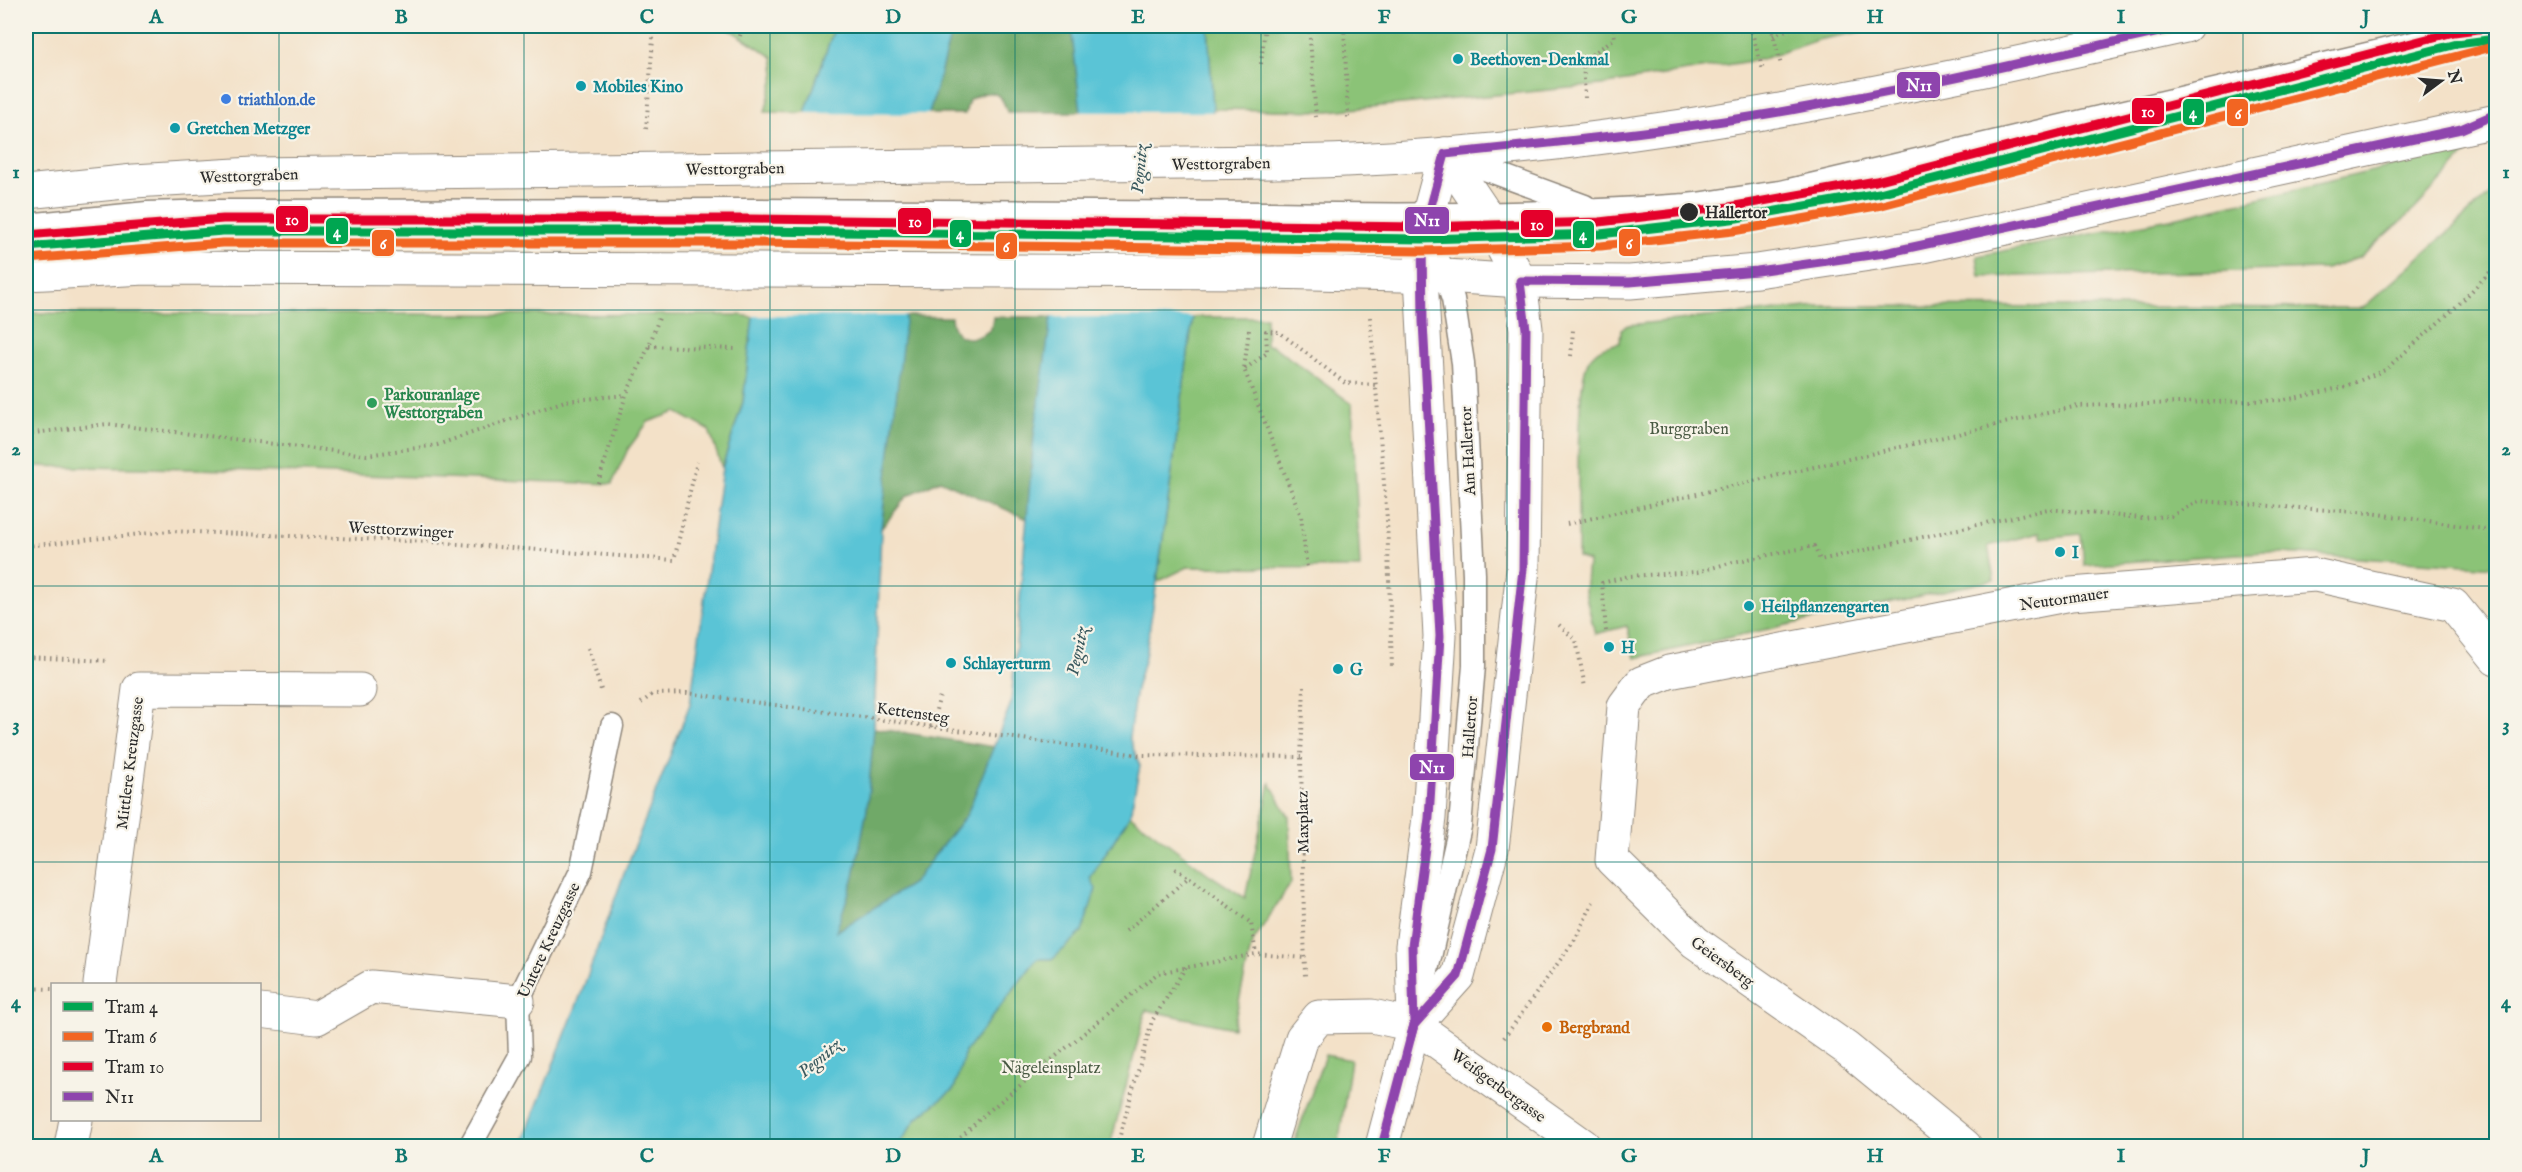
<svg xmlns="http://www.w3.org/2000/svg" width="2522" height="1172" font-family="'IM FELL English',serif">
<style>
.green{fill:#8bc377;stroke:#5b7751;stroke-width:1.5}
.forest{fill:#70a968;stroke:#4e6a4a;stroke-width:1.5}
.water{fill:#5ac4d6;stroke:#427880;stroke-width:1.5}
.pier{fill:#f3e1c8}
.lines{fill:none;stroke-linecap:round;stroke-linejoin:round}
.lane-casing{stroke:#8f867a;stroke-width:25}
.street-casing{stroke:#8f867a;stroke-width:35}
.secondary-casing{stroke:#8f867a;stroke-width:35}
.path{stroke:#8f867a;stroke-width:4;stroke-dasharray:1.5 4.5;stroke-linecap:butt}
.lane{stroke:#fff;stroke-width:22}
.street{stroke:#fff;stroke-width:33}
.secondary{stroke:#fff;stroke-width:33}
.lane-bridge-casing{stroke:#8f867a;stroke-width:25;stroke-linecap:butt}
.secondary-bridge-casing{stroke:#8f867a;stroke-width:35;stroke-linecap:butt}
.lane-bridge{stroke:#fff;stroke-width:22}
.secondary-bridge{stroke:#fff;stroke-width:33}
.bus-1-casing{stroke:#f7f3e8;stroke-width:14}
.bus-1{stroke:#8e44ad;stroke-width:9}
.tram-1-casing{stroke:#f7f3e8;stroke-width:14}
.tram-2-casing{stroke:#f7f3e8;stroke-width:14}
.tram-3-casing{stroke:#f7f3e8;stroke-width:14}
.tram-1{stroke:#00a651;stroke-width:9}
.tram-2{stroke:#f26522;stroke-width:9}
.tram-3{stroke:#e4002b;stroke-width:9}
.grid{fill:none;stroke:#0f766e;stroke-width:1.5;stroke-opacity:0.55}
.culture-dot{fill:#0f9aa8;stroke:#f7f3e8;stroke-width:2}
.shop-dot{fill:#3f7fe0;stroke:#f7f3e8;stroke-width:2}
.stop-dot{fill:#2b2b2b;stroke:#f7f3e8;stroke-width:2}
.leisure-dot{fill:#2e9e5b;stroke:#f7f3e8;stroke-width:2}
.food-dot{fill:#e8710a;stroke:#f7f3e8;stroke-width:2}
.labels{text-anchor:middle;stroke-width:4.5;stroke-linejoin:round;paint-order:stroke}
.culture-label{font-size:16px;font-weight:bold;fill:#0d838f;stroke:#f7f3e8;text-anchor:start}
.shop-label{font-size:16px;font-weight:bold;fill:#366cbe;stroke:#f7f3e8;text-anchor:start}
.street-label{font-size:16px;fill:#2b2b2b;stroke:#f7f3e8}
.stop-label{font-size:16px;font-weight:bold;fill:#2b2b2b;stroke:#f7f3e8;text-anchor:start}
.leisure-label{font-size:16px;font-weight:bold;fill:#27864d;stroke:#f7f3e8;text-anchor:start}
.park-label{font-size:16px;fill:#485942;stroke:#f7f3e8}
.food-label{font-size:16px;font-weight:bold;fill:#c56008;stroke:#f7f3e8;text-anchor:start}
.water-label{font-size:18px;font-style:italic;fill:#39595e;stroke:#f7f3e8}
.line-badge{stroke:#f7f3e8;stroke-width:2}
.badge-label{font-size:16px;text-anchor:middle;font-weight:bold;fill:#fff}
.neatline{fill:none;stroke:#0f766e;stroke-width:2}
.grid-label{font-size:20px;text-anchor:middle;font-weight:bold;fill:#0f766e}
</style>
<rect width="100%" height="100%" fill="#f7f3e8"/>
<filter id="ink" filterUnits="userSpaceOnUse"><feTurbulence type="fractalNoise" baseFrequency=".0167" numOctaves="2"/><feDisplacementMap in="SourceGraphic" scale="12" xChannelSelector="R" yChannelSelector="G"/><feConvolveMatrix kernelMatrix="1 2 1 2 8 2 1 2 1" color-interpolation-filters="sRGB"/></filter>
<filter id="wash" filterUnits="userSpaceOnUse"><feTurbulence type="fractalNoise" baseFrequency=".008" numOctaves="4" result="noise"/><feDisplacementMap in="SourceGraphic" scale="24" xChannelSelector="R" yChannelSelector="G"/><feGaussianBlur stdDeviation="1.35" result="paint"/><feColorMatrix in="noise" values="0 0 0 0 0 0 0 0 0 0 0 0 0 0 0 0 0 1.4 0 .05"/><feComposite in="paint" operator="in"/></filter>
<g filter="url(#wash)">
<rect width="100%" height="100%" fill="#f3e1c8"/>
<!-- green -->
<g class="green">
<path d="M 724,26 L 835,26 L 805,113 L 765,112 L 775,74 L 773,57 Z"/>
<path d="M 1208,26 L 1890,26 L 1817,40 L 1763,59 L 1601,85 L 1329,111 L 1213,109 Z"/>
<path d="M 2473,147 L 2415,209 L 2361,257 L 2326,269 L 1980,277 L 1977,256 L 2170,219 Z"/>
<path d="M 2496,189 L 2496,567 L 2266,552 L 2084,565 L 2081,534 L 2041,538 L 2039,533 L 1988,546 L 1994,580 L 1635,658 L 1627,626 L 1595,634 L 1585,592 L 1588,562 L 1578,557 C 1579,522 1574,383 1589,360 C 1597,348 1606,346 1620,343 L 1621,329 L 1628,325 L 1817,306 L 2363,308 Z"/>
<path d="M 26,313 L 739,315 L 753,317 L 743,402 L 722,468 L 709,430 L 676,412 L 648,422 L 628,449 L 612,484 L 197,469 L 26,466 Z"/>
<path d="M 1193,317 L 1266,317 L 1266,345 L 1273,346 L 1352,404 L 1360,568 L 1188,567 L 1157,582 Z"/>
<path d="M 1270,783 L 1289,817 L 1291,883 L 1252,943 L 1233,1028 L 1146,1010 L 1110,1146 L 898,1146 L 917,1118 L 954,1089 L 965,1052 L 1037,959 L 1053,959 L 1090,878 L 1130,815 L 1210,875 L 1245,898 Z"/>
<path d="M 1325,1055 L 1351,1060 L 1338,1146 L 1293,1146 Z"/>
</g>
<!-- forest -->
<g class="forest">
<path d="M 953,26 L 1071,26 L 1081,112 L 1007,112 C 1001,89 988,89 969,100 L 965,114 L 929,114 Z"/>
<path d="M 905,316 L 951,317 C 953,342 974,343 991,329 L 993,317 L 1052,317 L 1034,434 L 1027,519 L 940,480 L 907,496 L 881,529 Z"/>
<path d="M 874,728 L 995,747 L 967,814 L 913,883 L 835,933 L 854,877 L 867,809 Z"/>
</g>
<!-- water -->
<path class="water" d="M 835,26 L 953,26 L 929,114 L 881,529 L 874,728 L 867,809 L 854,877 L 836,932 L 913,883 L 967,814 L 1011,703 L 1034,435 L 1081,112 L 1071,26 L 1208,26 L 1213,109 L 1193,317 L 1157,582 L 1145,657 L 1136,689 L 1129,737 L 1140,766 L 1130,815 L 1090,878 L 1096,889 L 1082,932 L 1053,959 L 1037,959 L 965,1052 L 954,1089 L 917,1118 L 898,1146 L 521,1146 L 581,994 L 622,879 L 690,704 L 722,468 L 743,402 L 753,317 L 805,113 Z"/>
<!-- pier -->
<g class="pier">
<path d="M 1078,112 L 1216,112 L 1196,317 L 1049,317 Z"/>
<path d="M 802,113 L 932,114 L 908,316 L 750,316 Z"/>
</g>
</g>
<g filter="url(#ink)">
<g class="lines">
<defs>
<g id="lane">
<path d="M 1452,157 L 1585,206"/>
<path d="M 1271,213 C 1409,216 1547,215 1686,205 C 1717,202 1749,196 1781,192 L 2486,26"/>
<path d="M 26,225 L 147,213 L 217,211 L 753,210"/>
<path d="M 1422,992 L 1460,826 L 1474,666 L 1474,574 L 1463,363 L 1453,299 L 1441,265"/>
<path d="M 470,1146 L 520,1056 L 518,1001 L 581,871 L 612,726"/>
</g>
<g id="street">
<path d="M 100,984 L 139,689 L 360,690"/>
<path d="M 260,1011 L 317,1018 L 371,987 L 518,1001"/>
<path d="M 1414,1025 L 1458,976 L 1492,849 L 1523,569 L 1526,329 L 1520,281 L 1486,215 L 1445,154"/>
<path d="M 71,1146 L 76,1120"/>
<path d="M 1269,1146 L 1302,1038 L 1319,1017 L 1372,1016 L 1414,1025 L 1584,1146"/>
<path d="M 1382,1146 L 1414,1025 L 1412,946 L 1429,818 L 1440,636 L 1421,276 L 1422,239 L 1445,154"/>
<path d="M 1965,1146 L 1846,1048 L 1695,942 L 1612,860 L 1624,706 L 1641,683 L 1669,672 L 2071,594 L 2315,575 L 2453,605 L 2496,658"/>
</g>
<g id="secondary">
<path d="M 1273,162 C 1583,159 1885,93 2186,26"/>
<path d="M 26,192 L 134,181 L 253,174 L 758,168"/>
<path d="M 1268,272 L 1446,276 L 1520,281 L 1630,282 L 1757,271 L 1923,246 L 2496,121"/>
<path d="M 26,274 L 146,268 L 745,270"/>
</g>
</defs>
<!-- lane casing -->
<use href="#lane" class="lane-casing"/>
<!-- street casing -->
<use href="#street" class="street-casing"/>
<!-- secondary casing -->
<use href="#secondary" class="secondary-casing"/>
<!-- path -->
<g class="path">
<path d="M 1309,26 L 1316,117"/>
<path d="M 1344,26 L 1348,118"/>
<path d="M 1750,26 L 1763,70"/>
<path d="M 1771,26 L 1781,65"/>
<path d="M 740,36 L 743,26"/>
<path d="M 1773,36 L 1795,26"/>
<path d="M 1261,64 L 1265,26"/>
<path d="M 1585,98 L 1583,61 L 1615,38 L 1613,26"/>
<path d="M 646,129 L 654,26"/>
<path d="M 1370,317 L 1387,519 L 1392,667"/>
<path d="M 1249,330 L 1244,369 L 1301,516 L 1307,568"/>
<path d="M 649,346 L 738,349"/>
<path d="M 1571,356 L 1573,330"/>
<path d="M 1245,369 L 1267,353 L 1266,331 L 1279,332 L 1345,383 L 1376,385"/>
<path d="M 26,434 L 107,424 L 367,455 L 437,445 L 565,401 L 626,395"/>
<path d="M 598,483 L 626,395 L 649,346 L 660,315"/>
<path d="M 1567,524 L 2078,406 L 2285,400 L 2344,387 L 2385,370 L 2458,305 L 2496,266"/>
<path d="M 26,546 L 170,531 L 431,542 L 674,560 L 697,462"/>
<path d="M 1559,625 L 1576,640 L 1585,687"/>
<path d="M 1606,631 L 1602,583 L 1629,576 L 1697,572 L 1733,562 L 1814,546 L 1820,560 L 2048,509 L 2141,518 L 2171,516 L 2199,501 L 2371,513 L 2484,529 L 2496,525"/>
<path d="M 588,648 L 602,693"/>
<path d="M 26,657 L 109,661"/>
<path d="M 1304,686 L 1301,757 L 1305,978"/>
<path d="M 641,703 L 653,694 L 687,693 L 1139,755 L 1301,757"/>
<path d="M 931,727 L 940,696"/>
<path d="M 1175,869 L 1189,877"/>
<path d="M 1126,931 L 1189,877 L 1251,923 L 1256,954"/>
<path d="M 26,988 L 52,989"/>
<path d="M 1504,1038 L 1576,938 L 1593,902"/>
<path d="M 952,1146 L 985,1114 L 1158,973 L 1256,954 L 1304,958"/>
<path d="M 1117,1146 L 1152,1021 L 1186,967"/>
</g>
<!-- lane -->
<use href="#lane" class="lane"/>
<!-- street -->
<use href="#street" class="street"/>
<!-- secondary -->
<use href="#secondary" class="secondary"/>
<defs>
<path id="lane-bridge" d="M 753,210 L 1271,213"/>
<g id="secondary-bridge">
<path d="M 758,168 L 1273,162"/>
<path d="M 745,270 L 1268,272"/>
</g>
</defs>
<!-- lane-bridge casing -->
<use href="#lane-bridge" class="lane-bridge-casing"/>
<!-- secondary-bridge casing -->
<use href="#secondary-bridge" class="secondary-bridge-casing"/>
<!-- lane-bridge -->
<use href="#lane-bridge" class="lane-bridge"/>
<!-- secondary-bridge -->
<use href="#secondary-bridge" class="secondary-bridge"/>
<defs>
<g id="bus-1">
<path d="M 1410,1039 L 1414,1025 L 1412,946 L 1429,818 L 1440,636 L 1423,322 L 1422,239 L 1445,154 C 1561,142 1677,130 1791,110 C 1924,86 2055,55 2186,26"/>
<path d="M 1382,1146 L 1414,1025 L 1458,976 L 1492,849 L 1523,569 L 1526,329 L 1520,281 L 1630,282 L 1757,271 L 1885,253 L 2461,129 L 2496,114"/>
</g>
</defs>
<!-- bus-1 casing -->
<use href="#bus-1" class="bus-1-casing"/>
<!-- bus-1 -->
<use href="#bus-1" class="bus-1"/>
<defs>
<path id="tram-1" d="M 26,247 L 223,231 L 750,231 L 1422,239 L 1600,234 L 1731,219 L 1879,193 L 2457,44 L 2496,39"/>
<path id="tram-2" d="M 27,259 L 223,243 L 750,243 L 1422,251 L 1601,246 L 1733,231 L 1882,205 L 2496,46"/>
<path id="tram-3" d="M 26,235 L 223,219 L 750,219 L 1422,227 L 1599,222 L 1729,207 L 1876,181 L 2454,32 L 2494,27"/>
</defs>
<!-- tram-1 casing -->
<use href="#tram-1" class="tram-1-casing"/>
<!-- tram-2 casing -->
<use href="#tram-2" class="tram-2-casing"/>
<!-- tram-3 casing -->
<use href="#tram-3" class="tram-3-casing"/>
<!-- tram-1 -->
<use href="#tram-1" class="tram-1"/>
<!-- tram-2 -->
<use href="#tram-2" class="tram-2"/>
<!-- tram-3 -->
<use href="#tram-3" class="tram-3"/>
</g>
</g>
<!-- grid -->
<path class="grid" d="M 279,26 L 279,1146M 524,26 L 524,1146M 770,26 L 770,1146M 1015,26 L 1015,1146M 1261,26 L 1261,1146M 1507,26 L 1507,1146M 1752,26 L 1752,1146M 1998,26 L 1998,1146M 2243,26 L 2243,1146M 26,310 L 2496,310M 26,586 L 2496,586M 26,862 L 2496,862"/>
<!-- markers -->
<g class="culture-dot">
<circle cx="1458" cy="59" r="6"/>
<circle cx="581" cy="86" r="6"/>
<circle cx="175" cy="128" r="6"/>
<circle cx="2060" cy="552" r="6"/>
<circle cx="1749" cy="606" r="6"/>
<circle cx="1609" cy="647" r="6"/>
<circle cx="951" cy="663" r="6"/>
<circle cx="1338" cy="669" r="6"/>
</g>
<circle class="shop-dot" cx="226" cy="99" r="6"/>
<circle class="stop-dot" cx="1689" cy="212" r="10"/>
<circle class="leisure-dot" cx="372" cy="403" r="6"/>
<circle class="food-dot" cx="1547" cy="1027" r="6"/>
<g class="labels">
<!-- culture labels -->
<g class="culture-label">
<text x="1470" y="65">Beethoven-Denkmal</text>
<text x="593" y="92">Mobiles Kino</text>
<text x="187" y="134">Gretchen Metzger</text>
<text x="2072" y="558">I</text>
<text x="1761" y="612">Heilpflanzengarten</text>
<text x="1621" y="653">H</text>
<text x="963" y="669">Schlayerturm</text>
<text x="1350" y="675">G</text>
</g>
<!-- shop labels -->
<g class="shop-label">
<text x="238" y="105">triathlon.de</text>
</g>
<!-- street labels -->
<g class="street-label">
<text transform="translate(1221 163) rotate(-1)" y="6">Westtorgraben</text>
<text transform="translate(735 168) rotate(-1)" y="6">Westtorgraben</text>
<text transform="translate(249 175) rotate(-2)" y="6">Westtorgraben</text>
<text transform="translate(1467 451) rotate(-93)" y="6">Am Hallertor</text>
<text transform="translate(401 529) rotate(3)" y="6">Westtorzwinger</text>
<text transform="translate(2064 598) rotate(-8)" y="6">Neutormauer</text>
<text transform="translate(913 712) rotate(8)" y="6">Kettensteg</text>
<text transform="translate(1469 727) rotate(-86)" y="6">Hallertor</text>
<text transform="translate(129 763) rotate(-83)" y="6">Mittlere Kreuzgasse</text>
<text transform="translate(1302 822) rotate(-91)" y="6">Maxplatz</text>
<text transform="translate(548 940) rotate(-65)" y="6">Untere Kreuzgasse</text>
<text transform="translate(1723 961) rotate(36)" y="6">Geiersberg</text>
<text transform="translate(1499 1085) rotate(36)" y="6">Weißgerbergasse</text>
</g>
<!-- stop labels -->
<g class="stop-label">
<text x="1705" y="218">Hallertor</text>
</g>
<!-- leisure labels -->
<g class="leisure-label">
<text x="384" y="400">Parkouranlage<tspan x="384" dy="18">Westtorgraben</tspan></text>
</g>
<!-- park labels -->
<g class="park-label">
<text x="1689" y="434">Burggraben</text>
<text x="1051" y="1073">Nägeleinsplatz</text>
</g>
<!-- food labels -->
<g class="food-label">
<text x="1559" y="1033">Bergbrand</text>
</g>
<!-- water labels -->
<g class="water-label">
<text transform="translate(1139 169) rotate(-85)" y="6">Pegnitz</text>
<text transform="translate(1077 651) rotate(-78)" y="6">Pegnitz</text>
<text transform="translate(819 1058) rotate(-40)" y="6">Pegnitz</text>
</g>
</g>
<g class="line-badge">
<rect x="1896" y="71" width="45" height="28" rx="6" fill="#8e44ad"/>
<rect x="2131" y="97" width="34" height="28" rx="6" fill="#e4002b"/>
<rect x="2182" y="98" width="23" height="28" rx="6" fill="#00a651"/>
<rect x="2226" y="98" width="23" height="29" rx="6" fill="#f26522"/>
<rect x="275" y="205" width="34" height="28" rx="6" fill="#e4002b"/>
<rect x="1404" y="206" width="46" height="29" rx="6" fill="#8e44ad"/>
<rect x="897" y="207" width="35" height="28" rx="6" fill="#e4002b"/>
<rect x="1520" y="209" width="34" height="29" rx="6" fill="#e4002b"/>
<rect x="325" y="217" width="24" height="28" rx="6" fill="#00a651"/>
<rect x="949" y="219" width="23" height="29" rx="6" fill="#00a651"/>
<rect x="1572" y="220" width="23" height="29" rx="6" fill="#00a651"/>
<rect x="1618" y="228" width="23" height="29" rx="6" fill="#f26522"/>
<rect x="371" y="229" width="24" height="28" rx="6" fill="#f26522"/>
<rect x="995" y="232" width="23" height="28" rx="6" fill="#f26522"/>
<rect x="1409" y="753" width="46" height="28" rx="6" fill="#8e44ad"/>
</g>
<g class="badge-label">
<text x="1919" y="91">N11</text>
<text x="2148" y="117">10</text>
<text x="2193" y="118">4</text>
<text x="2238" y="119">6</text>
<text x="292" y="225">10</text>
<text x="1427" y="226">N11</text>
<text x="915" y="227">10</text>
<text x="1537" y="230">10</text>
<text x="337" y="237">4</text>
<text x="960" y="239">4</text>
<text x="1583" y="240">4</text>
<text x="1629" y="249">6</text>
<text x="383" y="249">6</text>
<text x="1006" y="252">6</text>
<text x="1432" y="773">N11</text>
</g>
<!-- margin -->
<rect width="2522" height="1172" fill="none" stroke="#f7f3e8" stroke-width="66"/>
<!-- legend -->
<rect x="51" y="983" width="210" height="138" fill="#f7f3e8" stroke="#a5a39c" stroke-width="1.5"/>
<rect x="63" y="1002" width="30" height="9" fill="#00a651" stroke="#a5a39c" stroke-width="1.5"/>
<text x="105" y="1013" font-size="18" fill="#2b2b2b">Tram 4</text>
<rect x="63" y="1032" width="30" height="9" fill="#f26522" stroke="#a5a39c" stroke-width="1.5"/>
<text x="105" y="1043" font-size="18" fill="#2b2b2b">Tram 6</text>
<rect x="63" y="1062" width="30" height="9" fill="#e4002b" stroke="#a5a39c" stroke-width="1.5"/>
<text x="105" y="1073" font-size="18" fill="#2b2b2b">Tram 10</text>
<rect x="63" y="1092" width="30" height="9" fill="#8e44ad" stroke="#a5a39c" stroke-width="1.5"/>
<text x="105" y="1103" font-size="18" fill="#2b2b2b">N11</text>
<!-- north arrow -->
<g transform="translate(2441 81) rotate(74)" stroke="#f7f3e8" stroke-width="4.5" paint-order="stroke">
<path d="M0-4.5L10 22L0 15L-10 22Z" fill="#2b2b2b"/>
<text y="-9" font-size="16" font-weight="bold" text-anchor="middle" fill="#2b2b2b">N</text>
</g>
<rect x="33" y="33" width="2456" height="1106" class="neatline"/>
<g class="grid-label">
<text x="156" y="23">A</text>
<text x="401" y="23">B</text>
<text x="647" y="23">C</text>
<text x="893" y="23">D</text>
<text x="1138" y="23">E</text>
<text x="1384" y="23">F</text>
<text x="1629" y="23">G</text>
<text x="1875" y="23">H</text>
<text x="2121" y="23">I</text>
<text x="2366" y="23">J</text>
<text x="16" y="178">1</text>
<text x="2506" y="178">1</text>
<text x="16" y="455">2</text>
<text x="2506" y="455">2</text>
<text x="16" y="731">3</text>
<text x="2506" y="731">3</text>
<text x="16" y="1008">4</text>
<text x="2506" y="1008">4</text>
<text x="156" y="1162">A</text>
<text x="401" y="1162">B</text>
<text x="647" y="1162">C</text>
<text x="893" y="1162">D</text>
<text x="1138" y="1162">E</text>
<text x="1384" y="1162">F</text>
<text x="1629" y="1162">G</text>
<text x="1875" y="1162">H</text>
<text x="2121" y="1162">I</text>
<text x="2366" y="1162">J</text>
</g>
</svg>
